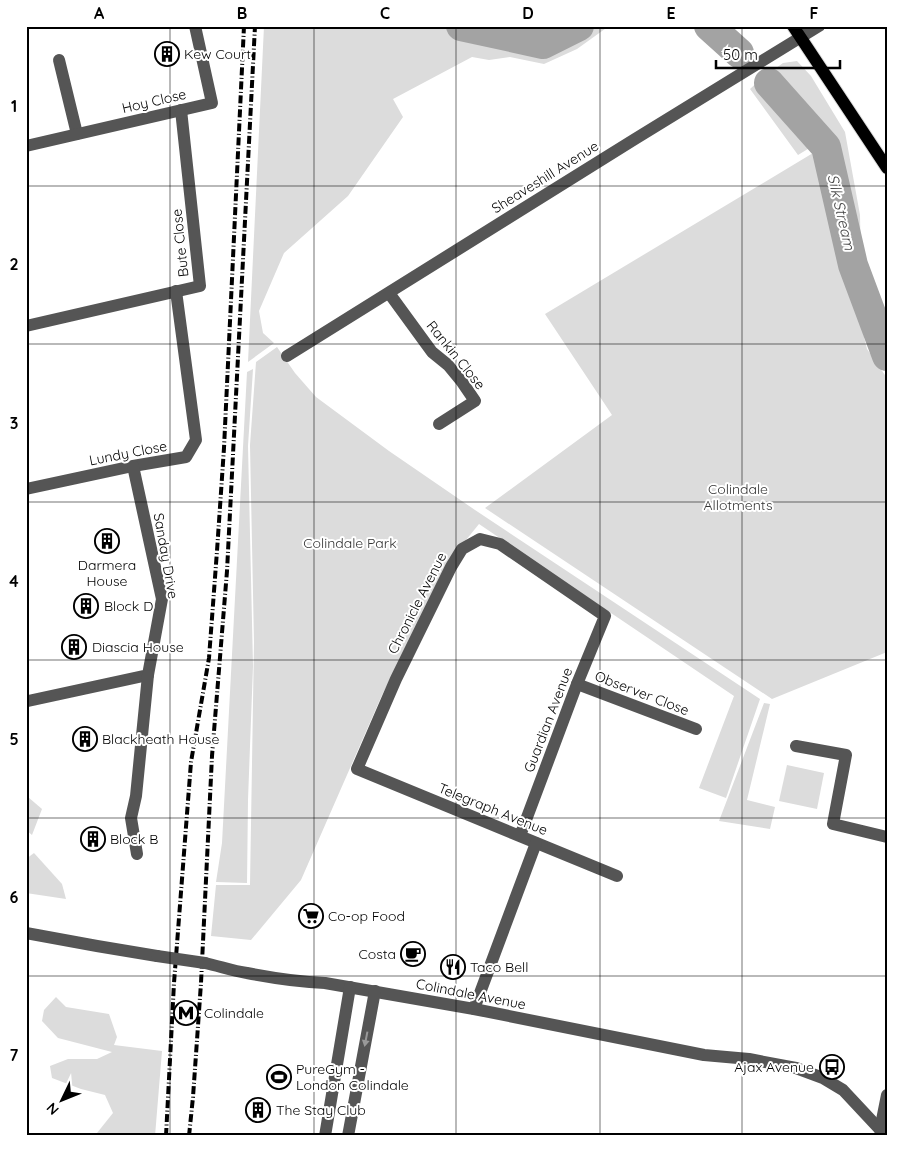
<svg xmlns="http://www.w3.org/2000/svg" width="913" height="1162" font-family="Quicksand,sans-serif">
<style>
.green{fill:#dcdcdc}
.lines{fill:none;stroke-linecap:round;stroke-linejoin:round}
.river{stroke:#a3a3a3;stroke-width:30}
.major-casing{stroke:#dbdbdb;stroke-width:14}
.minor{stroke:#555;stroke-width:12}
.major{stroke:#000;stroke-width:12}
.rail{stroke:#000;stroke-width:4;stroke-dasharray:8 2.5 1 2.5;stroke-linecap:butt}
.minor-bridge{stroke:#555;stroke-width:12}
.oneway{fill:#999}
.grid{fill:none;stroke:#000;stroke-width:1;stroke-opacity:0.55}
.labels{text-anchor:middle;stroke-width:4;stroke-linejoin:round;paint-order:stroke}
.poi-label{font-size:14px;fill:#000;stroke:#fff;text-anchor:start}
.street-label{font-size:14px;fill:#000;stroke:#fff}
.park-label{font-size:14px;fill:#333;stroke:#fff}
.water-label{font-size:15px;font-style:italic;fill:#444;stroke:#fff}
.neatline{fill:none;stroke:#000;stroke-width:2}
.grid-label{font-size:16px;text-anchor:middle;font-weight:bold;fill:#000}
</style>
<rect width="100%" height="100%" fill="#fff"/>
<!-- green -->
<g class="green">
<path d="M 264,26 L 483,26 L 484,28 L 490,26 L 515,26 L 519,30 L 534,26 L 609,26 L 577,49 L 544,64 L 510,57 L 489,60 L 472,57 L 393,99 L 403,117 L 348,196 L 284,253 L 259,311 L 263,333 L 274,343 L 248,362 Z"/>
<path d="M 797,61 L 811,76 L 845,132 L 860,215 L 861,267 L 876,316 L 887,341 L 887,371 L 871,346 L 821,148 L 816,144 L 798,155 L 750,89 L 762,78 L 783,63 Z"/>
<path d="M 818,150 L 867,349 L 887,378 L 887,652 L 772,699 L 485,508 L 612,415 L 545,314 Z"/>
<path d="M 277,347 L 295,373 L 316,397 L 389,451 L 475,510 L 760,699 L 726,798 L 699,788 L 734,696 L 479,524 L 453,556 L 382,695 L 301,880 L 251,940 L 211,936 L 216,885 L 250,885 L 254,642 L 250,445 L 256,362 Z"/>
<path d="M 253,369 L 248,446 L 253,666 L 248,800 L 247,883 L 216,882 L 222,843 L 247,372 Z"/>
<path d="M 764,703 L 770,704 L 747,800 L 775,807 L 770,829 L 719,821 Z"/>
<path d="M 787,765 L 824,773 L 817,809 L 779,801 Z"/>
<path d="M 28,797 L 42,809 L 32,835 L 26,830 L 26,799 Z"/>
<path d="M 34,853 L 62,884 L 66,899 L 26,893 L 26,859 Z"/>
<path d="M 56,997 L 66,1007 L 109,1014 L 117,1037 L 114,1045 L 162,1051 L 155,1136 L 99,1136 L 97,1133 L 113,1113 L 105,1095 L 81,1089 L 52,1078 L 50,1066 L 68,1059 L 97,1059 L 112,1052 L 58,1038 L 42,1021 L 44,1010 Z"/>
</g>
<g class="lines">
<!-- river -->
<g class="river">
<path d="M 461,26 L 543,44 L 579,26"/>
<path d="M 709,26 L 739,53"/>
<path d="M 769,83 L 826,147 L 853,265 L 887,356"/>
</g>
<defs>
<path id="major" d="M 793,26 L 887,168"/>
</defs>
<!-- major casing -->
<use href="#major" class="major-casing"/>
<!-- minor -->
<g class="minor">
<path d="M 59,60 L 77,134"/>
<path d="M 26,146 L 212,103 L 195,26"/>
<path d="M 389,293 L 432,352 L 448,365 L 462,382 L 475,401 L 439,424"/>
<path d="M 26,326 L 200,286 L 181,110"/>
<path d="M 287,356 L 635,139 L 819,26"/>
<path d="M 26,489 L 133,466 L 186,457 L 196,440 L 176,291"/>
<path d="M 577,684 L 696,729"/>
<path d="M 26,700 L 28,701 L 148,675 L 162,599 L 133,466"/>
<path d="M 796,746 L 846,755 L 833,824 L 887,837"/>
<path d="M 520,836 L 577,684 L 605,616 L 500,544 L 480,539 L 462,549 L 451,567 L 396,679 L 357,769 L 617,876"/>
<path d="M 137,854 L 131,818 L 136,796 L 148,675"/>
<path d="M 26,933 L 97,946 L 157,956"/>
<path d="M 205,963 C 219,966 233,971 247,973 C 273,978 299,982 325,983 L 474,1009 L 704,1055 L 749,1059 L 796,1068 L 823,1078 L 843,1090 L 886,1136"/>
<path d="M 474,1009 L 536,843"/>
<path d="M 880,1130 L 887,1095"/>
<path d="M 325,1136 L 350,987"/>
<path d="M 348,1136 L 375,991"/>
</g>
<!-- major -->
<use href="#major" class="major"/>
<!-- rail -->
<g class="rail">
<path d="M 166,1136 L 174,983 L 191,762 L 209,658 L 217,551 L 224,448 L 244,26"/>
<path d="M 189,1136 L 193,1097 L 201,983 L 212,756 L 227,571 L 255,26"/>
</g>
<!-- minor-bridge -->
<path class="minor-bridge" d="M 157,956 L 205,963"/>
</g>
<!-- one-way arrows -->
<defs><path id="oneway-solid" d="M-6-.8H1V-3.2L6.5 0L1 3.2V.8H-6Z" transform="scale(1.25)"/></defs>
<use class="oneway" href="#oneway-solid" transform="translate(366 1039) rotate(101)"/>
<!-- grid -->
<path class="grid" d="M 170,26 L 170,1136M 314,26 L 314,1136M 456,26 L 456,1136M 600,26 L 600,1136M 742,26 L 742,1136M 26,186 L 887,186M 26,344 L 887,344M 26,502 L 887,502M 26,660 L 887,660M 26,818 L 887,818M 26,976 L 887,976"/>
<!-- icons -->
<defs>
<symbol id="building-ring" viewBox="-11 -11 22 22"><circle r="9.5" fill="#fff" stroke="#000" stroke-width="1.5"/><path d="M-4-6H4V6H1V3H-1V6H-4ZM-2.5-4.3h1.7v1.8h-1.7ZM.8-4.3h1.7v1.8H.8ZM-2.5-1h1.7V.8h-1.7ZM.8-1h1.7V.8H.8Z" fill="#000"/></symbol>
<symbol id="supermarket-ring" viewBox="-11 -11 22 22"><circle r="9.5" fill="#fff" stroke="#000" stroke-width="1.5"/><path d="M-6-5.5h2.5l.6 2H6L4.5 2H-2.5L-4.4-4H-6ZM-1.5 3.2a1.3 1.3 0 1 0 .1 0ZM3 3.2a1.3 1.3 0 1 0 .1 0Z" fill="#000"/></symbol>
<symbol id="cafe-ring" viewBox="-11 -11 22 22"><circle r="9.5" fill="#fff" stroke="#000" stroke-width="1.5"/><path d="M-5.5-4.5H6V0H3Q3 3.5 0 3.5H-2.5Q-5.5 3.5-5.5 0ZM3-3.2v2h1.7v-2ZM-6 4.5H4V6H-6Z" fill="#000"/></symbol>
<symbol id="restaurant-ring" viewBox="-11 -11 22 22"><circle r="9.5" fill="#fff" stroke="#000" stroke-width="1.5"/><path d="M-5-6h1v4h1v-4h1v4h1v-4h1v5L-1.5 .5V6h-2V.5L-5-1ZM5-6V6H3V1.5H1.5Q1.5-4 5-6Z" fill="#000"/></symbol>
<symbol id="metro-ring" viewBox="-11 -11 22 22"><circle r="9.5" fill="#fff" stroke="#000" stroke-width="1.5"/><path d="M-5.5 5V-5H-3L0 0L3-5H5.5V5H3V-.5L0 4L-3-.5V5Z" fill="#000"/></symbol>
<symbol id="bus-ring" viewBox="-11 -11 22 22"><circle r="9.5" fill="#fff" stroke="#000" stroke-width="1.5"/><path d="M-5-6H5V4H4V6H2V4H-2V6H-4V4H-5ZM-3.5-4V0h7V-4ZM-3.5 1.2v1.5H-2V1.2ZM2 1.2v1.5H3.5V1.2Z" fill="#000"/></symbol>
<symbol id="stadium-ring" viewBox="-11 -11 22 22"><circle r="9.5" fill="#fff" stroke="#000" stroke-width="1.5"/><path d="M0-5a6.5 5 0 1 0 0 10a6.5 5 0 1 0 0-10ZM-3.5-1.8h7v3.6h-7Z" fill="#000"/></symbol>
</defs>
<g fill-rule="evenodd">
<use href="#building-ring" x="153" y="40" width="28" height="28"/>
<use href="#building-ring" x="93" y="527" width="28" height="28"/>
<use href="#building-ring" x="72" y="592" width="28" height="28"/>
<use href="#building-ring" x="60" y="633" width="28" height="28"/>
<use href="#building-ring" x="71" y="725" width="28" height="28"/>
<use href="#building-ring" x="79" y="825" width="28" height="28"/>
<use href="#supermarket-ring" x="297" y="902" width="28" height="28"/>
<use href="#cafe-ring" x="399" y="940" width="28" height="28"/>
<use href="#restaurant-ring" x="439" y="953" width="28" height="28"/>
<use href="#metro-ring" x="172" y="999" width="28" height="28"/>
<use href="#bus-ring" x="818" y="1053" width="28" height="28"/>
<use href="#stadium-ring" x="265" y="1063" width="28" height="28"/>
<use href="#building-ring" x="244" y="1096" width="28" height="28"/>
</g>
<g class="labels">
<!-- poi labels -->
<g class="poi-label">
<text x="184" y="59">Kew Court</text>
<text x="107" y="570" text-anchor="middle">Darmera<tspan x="107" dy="16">House</tspan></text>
<text x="104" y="611">Block D</text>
<text x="92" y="652">Diascia House</text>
<text x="102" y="744">Blackheath House</text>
<text x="110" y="844">Block B</text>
<text x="328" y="921">Co-op Food</text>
<text x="396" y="959" text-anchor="end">Costa</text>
<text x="470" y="972">Taco Bell</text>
<text x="204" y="1018">Colindale</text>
<text x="814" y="1072" text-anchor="end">Ajax Avenue</text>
<text x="296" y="1074">PureGym -<tspan x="296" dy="16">London Colindale</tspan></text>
<text x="276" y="1115">The Stay Club</text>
</g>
<!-- street labels -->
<g class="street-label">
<text transform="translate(154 101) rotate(-13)" y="5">Hoy Close</text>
<text transform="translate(545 177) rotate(-32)" y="5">Sheaveshill Avenue</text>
<text transform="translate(180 243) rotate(-96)" y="5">Bute Close</text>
<text transform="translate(456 355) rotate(51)" y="5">Rankin Close</text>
<text transform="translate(128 453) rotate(-11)" y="5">Lundy Close</text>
<text transform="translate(166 556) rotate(80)" y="5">Sanday Drive</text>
<text transform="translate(417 603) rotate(-63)" y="5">Chronicle Avenue</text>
<text transform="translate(642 693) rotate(21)" y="5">Observer Close</text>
<text transform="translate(548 720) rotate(-69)" y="5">Guardian Avenue</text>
<text transform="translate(493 809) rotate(22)" y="5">Telegraph Avenue</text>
<text transform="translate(471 994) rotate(11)" y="5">Colindale Avenue</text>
</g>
<!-- park labels -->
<g class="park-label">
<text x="738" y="494">Colindale<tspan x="738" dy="16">Allotments</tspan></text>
<text x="350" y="548">Colindale Park</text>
</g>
<!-- water labels -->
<g class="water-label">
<text transform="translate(841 212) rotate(77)" y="5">Silk Stream</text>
</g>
</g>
<!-- border -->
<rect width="913" height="1162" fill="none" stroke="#ffffff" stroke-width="55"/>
<!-- north arrow -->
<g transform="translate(62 1100) rotate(227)" stroke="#ffffff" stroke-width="4" paint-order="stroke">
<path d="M0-4L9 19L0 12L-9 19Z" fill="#000000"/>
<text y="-8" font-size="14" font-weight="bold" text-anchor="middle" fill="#000000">N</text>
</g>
<!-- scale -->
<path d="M716 60v8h124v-8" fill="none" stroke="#000000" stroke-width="2.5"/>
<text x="723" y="60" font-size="15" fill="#000000" stroke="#ffffff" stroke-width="4" paint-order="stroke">50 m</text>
<rect x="28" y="28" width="858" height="1106" class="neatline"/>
<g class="grid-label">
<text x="99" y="19">A</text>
<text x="242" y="19">B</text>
<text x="385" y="19">C</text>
<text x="528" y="19">D</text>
<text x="671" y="19">E</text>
<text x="814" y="19">F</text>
<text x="14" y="112">1</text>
<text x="14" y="270">2</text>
<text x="14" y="429">3</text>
<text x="14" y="587">4</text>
<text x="14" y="745">5</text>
<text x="14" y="903">6</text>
<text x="14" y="1061">7</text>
</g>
</svg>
